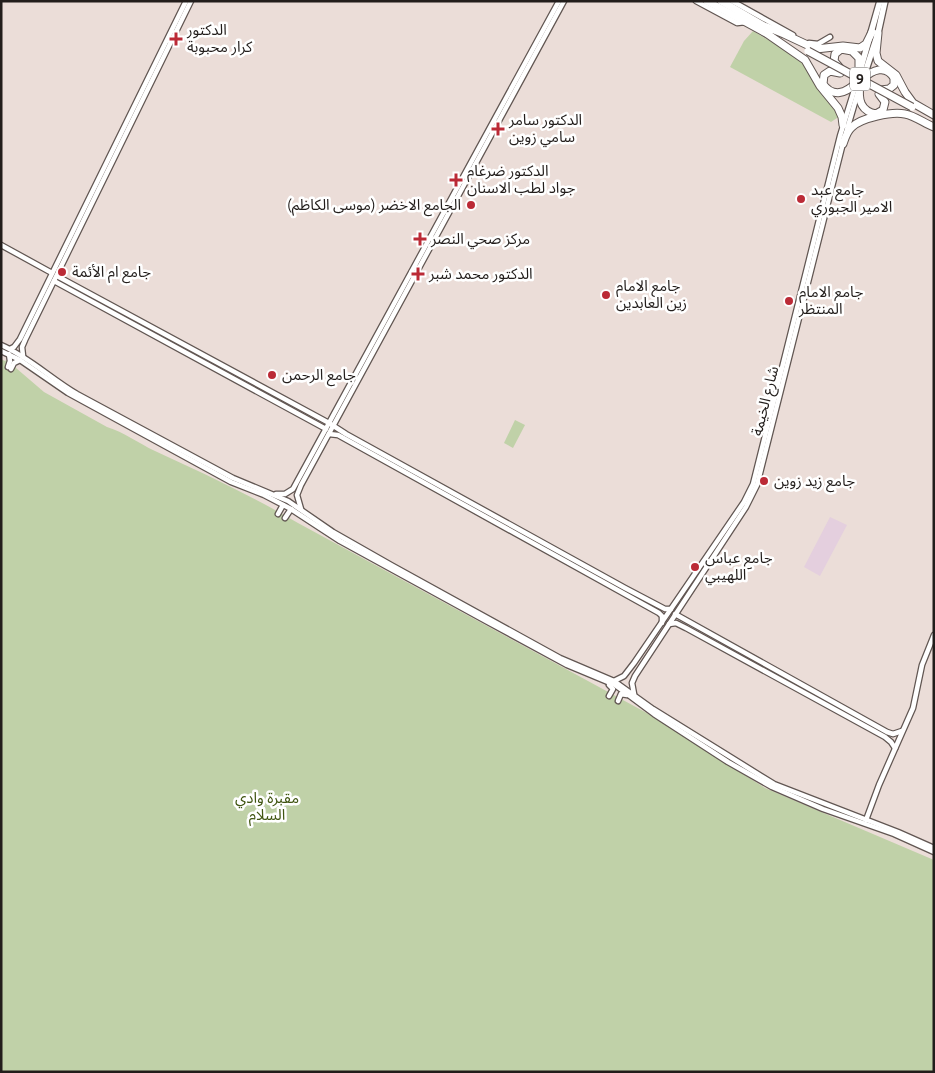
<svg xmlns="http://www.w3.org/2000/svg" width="935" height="1073" font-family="Ubuntu,'Noto Sans Arabic',sans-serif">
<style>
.education{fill:#e4cfde}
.green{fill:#c0d1a8}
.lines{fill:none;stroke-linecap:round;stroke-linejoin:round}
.secondary-casing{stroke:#615652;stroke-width:7}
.primary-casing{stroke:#615652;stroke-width:8}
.highway-casing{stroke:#615652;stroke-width:9}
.secondary{stroke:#fff;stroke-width:4.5}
.primary{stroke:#fff;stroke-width:5.5}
.highway{stroke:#fff;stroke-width:7}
.highway-bridge-casing{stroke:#615652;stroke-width:9;stroke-linecap:butt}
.highway-bridge{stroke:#fff;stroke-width:7}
.poi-dot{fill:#bb2a36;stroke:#fff;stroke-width:2}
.labels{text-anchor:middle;stroke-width:5;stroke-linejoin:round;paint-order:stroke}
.shield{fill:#fff;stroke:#64615f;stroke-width:1}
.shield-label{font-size:14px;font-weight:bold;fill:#221d1b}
.poi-label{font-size:15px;fill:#221d1b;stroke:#fff;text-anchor:start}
.street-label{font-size:15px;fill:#221d1b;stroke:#fff}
.park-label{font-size:15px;fill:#405511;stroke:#fff}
</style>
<rect width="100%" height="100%" fill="#ebddd8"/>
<!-- education -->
<path class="education" d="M 830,517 L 847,525 L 820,576 L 804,567 Z"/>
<!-- green -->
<g class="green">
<path d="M 753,31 L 800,58 L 840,116 L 831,122 L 730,67 L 744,41 Z"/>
<path d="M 1,359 L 5,361 L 8,359 L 16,364 L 16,368 L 44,392 L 107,427 C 124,432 138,443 155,451 C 203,473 252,496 298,523 L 645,712 L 765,788 L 934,860 L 934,1072 L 1,1072 Z"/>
<path d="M 515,420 L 525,425 L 513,448 L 504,443 Z"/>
</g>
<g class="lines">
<defs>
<g id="secondary">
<path d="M 696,1 L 737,23 L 746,22"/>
<path d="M 732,1 L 793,35"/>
<path d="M 809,43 L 818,44 L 830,37"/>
<path d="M 846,133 L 858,92"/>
<path d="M 1,245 L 52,273"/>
<path d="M 57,276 L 329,423 L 346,434 L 625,588 L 665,609 L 671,609"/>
<path d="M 54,281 L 326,429"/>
<path d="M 1,345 C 29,357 51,379 77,394 L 233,478 L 288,501 L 333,532 L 391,565 L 560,658 L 614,681 L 653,709 L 774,784 L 898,832 L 934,848"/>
<path d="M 10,349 L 14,347 L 20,339 L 186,1"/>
<path d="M 1,351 L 20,360 L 68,393 L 231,482 L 264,495 L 291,509 L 340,541 L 486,621 L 567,665 L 615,685 L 654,714 L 728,762 L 772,787 L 823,809 L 894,834 L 934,852"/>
<path d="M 23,356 L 22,347 L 25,340 L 191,1"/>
<path d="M 8,367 L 10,361 L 9,354"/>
<path d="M 11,369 L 14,363 L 20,360"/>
<path d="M 329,434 L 338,435 L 659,613 L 662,616 L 662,623"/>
<path d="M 276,494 L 285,494 L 293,489 L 559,1"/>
<path d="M 301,509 L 297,495 L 301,485 L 564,1"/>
<path d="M 278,514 L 283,505"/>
<path d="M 285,518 L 291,509"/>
<path d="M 675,614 L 887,732 L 893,734 L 902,731"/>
<path d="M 669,624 L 676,623 L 686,628 L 885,737 L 891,742 L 895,748"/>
<path d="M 614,681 L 624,676 L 634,663 L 744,502 L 753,484 L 840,136 L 856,84"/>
<path d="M 634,694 L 632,683 L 635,676 L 746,507 L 757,485 L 843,143"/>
<path d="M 609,696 L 613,689 L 609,685"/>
<path d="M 618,701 L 621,694 L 627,695"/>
<path d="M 866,820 L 879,785 L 913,708 L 922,665 L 934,635"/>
</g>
<g id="primary">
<path d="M 860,71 L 880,1"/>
<path d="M 863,79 L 878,33 L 885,1"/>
</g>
<g id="highway">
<path d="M 707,1 L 766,33"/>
<path d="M 721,1 L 771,30"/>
<path d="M 767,27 L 784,34 L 816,49 L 843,46 L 860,48 L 866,44 L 872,32"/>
<path d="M 763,31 L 805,60 L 820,86 L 838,108 L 842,117 L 843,125"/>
<path d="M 878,33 L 876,53 L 878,61 L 896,75 L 905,92 L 913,103 L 934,115"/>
<path d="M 840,68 L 834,61 L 835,54 L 841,49 L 852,51 L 859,58 L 859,77"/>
<path d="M 840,73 L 830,71 L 824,75 L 823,84 C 833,98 846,93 856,83"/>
<path d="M 863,79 C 872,70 886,64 894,78 L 894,85 L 889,89 L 881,90"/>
<path d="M 860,85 C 858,99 860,111 876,114 L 883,110 L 885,102 L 879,94"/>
<path d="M 843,144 C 845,138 847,131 852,127 C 861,118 892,111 905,114 C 915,116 924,123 934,127"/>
</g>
</defs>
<!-- secondary casing -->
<use href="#secondary" class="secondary-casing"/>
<!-- primary casing -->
<use href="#primary" class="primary-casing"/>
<!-- highway casing -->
<use href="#highway" class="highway-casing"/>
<!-- secondary -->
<use href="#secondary" class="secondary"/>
<!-- primary -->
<use href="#primary" class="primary"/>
<!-- highway -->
<use href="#highway" class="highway"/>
<defs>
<path id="highway-bridge" d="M 808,51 L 912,107"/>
</defs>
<!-- highway-bridge casing -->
<use href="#highway-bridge" class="highway-bridge-casing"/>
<!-- highway-bridge -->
<use href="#highway-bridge" class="highway-bridge"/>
</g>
<!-- markers -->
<g class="poi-dot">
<path d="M173.5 31.5h5v5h5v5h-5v5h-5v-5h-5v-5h5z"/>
<path d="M495.5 121.5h5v5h5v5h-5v5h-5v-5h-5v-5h5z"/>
<path d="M453.5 172.5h5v5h5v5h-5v5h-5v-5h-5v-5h5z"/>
<circle cx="801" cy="199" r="5"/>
<circle cx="471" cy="205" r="5"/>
<path d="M417.5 231.5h5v5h5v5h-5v5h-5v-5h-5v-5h5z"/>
<circle cx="62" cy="272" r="5"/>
<path d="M415.5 266.5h5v5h5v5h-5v5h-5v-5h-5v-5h5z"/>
<circle cx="606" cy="295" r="5"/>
<circle cx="789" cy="301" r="5"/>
<circle cx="272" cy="375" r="5"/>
<circle cx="764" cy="481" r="5"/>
<circle cx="695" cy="567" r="5"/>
</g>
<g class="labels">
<!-- shield labels -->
<rect class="shield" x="850" y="67.5" width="20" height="23" rx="4"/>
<g class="shield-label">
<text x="860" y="84">9</text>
</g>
<!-- poi labels -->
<g class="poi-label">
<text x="187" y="35">الدكتور<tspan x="187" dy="17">كرار محبوبة</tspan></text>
<text x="509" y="125">الدكتور سامر<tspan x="509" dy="17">سامي زوين</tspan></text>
<text x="467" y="176">الدكتور ضرغام<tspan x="467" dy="17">جواد لطب الاسنان</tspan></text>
<text x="811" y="195">جامع عبد<tspan x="811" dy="17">الامير الجبوري</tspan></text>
<text x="461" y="210" text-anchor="end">الجامع الاخضر (موسى الكاظم)</text>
<text x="431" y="244">مركز صحي النصر</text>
<text x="72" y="277">جامع ام الأئمة</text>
<text x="429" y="279">الدكتور محمد شبر</text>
<text x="616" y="291">جامع الامام<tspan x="616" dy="17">زين العابدين</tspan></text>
<text x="799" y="297">جامع الامام<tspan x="799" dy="17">المنتظر</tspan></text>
<text x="282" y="380">جامع الرحمن</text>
<text x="774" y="486">جامع زيد زوين</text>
<text x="705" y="563">جامع عباس<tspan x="705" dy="17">اللهيبي</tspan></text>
</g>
<!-- street labels -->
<g class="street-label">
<text transform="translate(765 401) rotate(-76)" y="5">شارع الخيمة</text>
</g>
<!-- park labels -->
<g class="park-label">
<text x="267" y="803">مقبرة وادي<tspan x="267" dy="17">السلام</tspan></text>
</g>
</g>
<!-- border -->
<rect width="935" height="1073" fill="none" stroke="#221d1b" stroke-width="5"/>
</svg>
